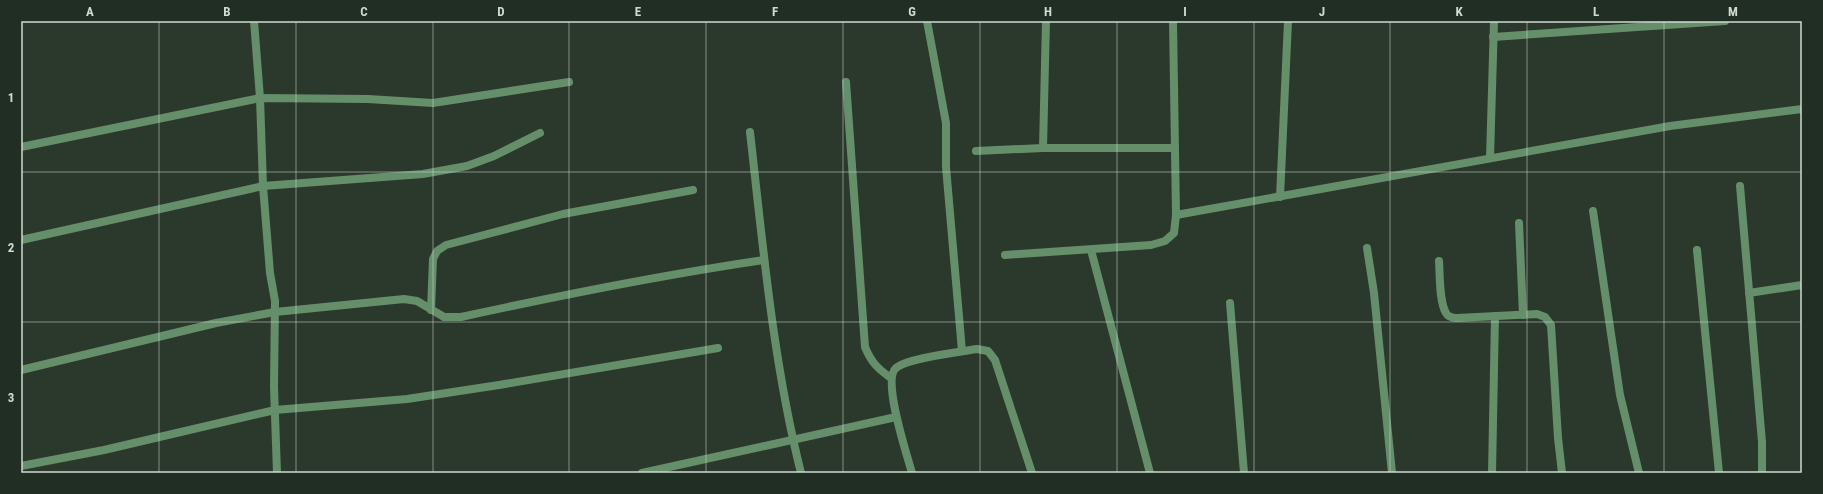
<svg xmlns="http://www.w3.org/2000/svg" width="1823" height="494" font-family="'Roboto Condensed',sans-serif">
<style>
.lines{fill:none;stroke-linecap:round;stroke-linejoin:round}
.street{stroke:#648f6a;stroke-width:8}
.grid{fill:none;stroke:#d1d9d2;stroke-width:1;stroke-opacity:0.55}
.neatline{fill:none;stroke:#d1d9d2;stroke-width:1.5}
.grid-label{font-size:13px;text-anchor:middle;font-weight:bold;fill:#d1d9d2}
</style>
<rect width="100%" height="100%" fill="#2b382c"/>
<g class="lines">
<!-- street -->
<g class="street">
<path d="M 254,21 L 260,98 L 263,186 L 270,273 L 275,301 L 274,387 L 277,473"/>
<path d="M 927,21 L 946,123 L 946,167 L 962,351"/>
<path d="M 1493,37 L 1725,21"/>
<path d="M 846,82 L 865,347 C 871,362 878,369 891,378"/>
<path d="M 750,132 C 763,246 773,362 801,473"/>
<path d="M 21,147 L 260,98 L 368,99 L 433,103 L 569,82"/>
<path d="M 1043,148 L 1046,21"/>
<path d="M 976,151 L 1043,148 L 1175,148"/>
<path d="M 1490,158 L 1494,21"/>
<path d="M 1740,186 L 1762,442 L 1762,473"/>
<path d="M 1280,197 L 1288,21"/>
<path d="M 1593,211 L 1620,395 L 1639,473"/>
<path d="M 1176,215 L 1670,126 L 1802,109"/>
<path d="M 1519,223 L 1523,315"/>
<path d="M 21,240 L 263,186 L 423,174 L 467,166 L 494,156 L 540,133"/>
<path d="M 1367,248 L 1374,293 L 1392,473"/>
<path d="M 1091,250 L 1150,473"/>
<path d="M 1697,250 L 1719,473"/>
<path d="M 1005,255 L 1151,245 L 1165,241 L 1174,233 L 1176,215 L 1173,21"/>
<path d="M 1439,261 C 1440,274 1439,302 1446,313 C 1448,317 1452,318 1457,318 L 1537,314 L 1545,317 L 1551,325 L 1558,438 L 1562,473"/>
<path d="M 1749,293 L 1802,285"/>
<path d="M 1230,303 L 1244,473"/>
<path d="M 431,310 L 433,259 L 437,251 L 446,245 L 563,214 L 693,190"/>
<path d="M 21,370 L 216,323 L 275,312 L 404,299 L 417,301 L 444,317 L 461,317 C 562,295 662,275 764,260"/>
<path d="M 21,466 L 104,450 L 275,410 L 407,399 L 499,385 L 718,348"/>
<path d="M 642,473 L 896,417"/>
<path d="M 912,473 C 907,455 883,383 895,369 C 904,358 961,352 977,349 L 988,351 L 995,360 L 1032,473"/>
<path d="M 1492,473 L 1495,316"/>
</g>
</g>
<!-- grid -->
<path class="grid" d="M 159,21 L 159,473M 296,21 L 296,473M 433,21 L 433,473M 569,21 L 569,473M 706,21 L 706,473M 843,21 L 843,473M 980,21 L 980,473M 1117,21 L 1117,473M 1254,21 L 1254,473M 1390,21 L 1390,473M 1527,21 L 1527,473M 1664,21 L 1664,473M 21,172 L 1802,172M 21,322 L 1802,322"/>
<!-- border -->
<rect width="1823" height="494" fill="none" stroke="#212e23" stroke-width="44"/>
<rect x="22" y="22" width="1779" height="450" class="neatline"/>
<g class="grid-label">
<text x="90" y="16">A</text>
<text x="227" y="16">B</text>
<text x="364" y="16">C</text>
<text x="501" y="16">D</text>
<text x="638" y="16">E</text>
<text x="775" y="16">F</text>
<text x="912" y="16">G</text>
<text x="1048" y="16">H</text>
<text x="1185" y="16">I</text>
<text x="1322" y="16">J</text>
<text x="1459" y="16">K</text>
<text x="1596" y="16">L</text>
<text x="1733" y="16">M</text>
<text x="11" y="102">1</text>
<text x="11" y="252">2</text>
<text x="11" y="402">3</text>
</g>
</svg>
